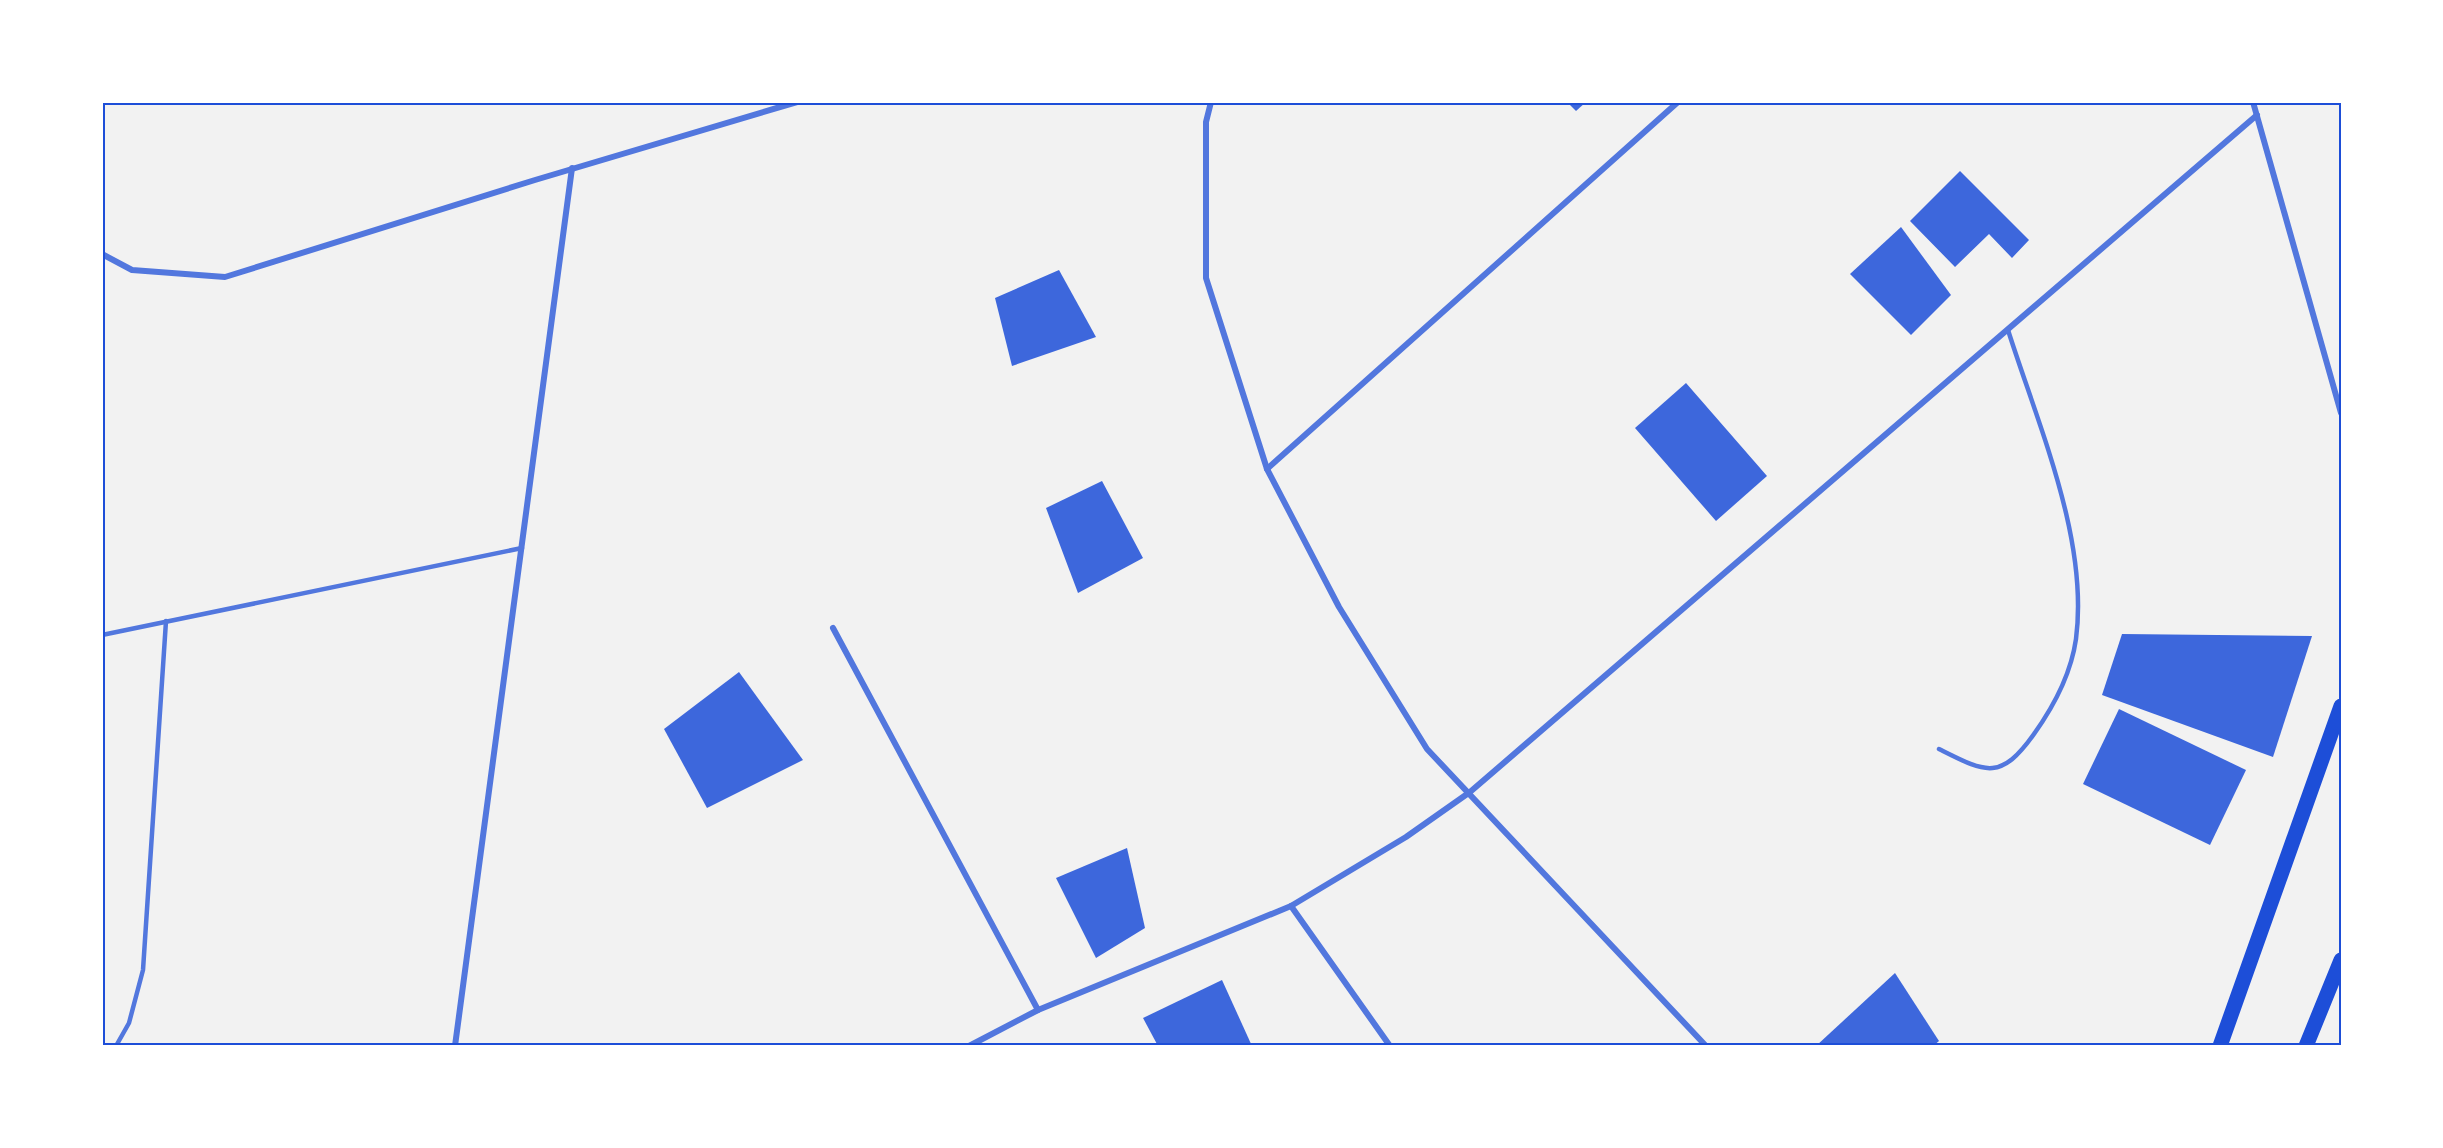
<svg xmlns="http://www.w3.org/2000/svg" width="2443" height="1148" font-family="'Nunito Sans',sans-serif">
<style>
.building{fill:#3d67dc}
.lines{fill:none;stroke-linecap:round;stroke-linejoin:round}
.service{stroke:#5277de;stroke-width:4.5}
.minor{stroke:#5277de;stroke-width:6}
.primary{stroke:#1d4ed8;stroke-width:15}
.neatline{fill:none;stroke:#1d4ed8;stroke-width:2}
</style>
<rect width="100%" height="100%" fill="#f2f2f2"/>
<!-- building -->
<g class="building">
<path d="M 1567,102 L 1586,102 L 1576,111 Z"/>
<path d="M 1960,171 L 2029,240 L 2012,258 L 1989,234 L 1955,267 L 1910,221 Z"/>
<path d="M 1901,227 L 1951,295 L 1911,335 L 1850,274 Z"/>
<path d="M 1059,270 L 1096,337 L 1012,366 L 995,298 Z"/>
<path d="M 1686,383 L 1767,476 L 1716,521 L 1635,428 Z"/>
<path d="M 1102,481 L 1143,558 L 1078,593 L 1046,508 Z"/>
<path d="M 2122,634 L 2312,636 L 2273,757 L 2102,695 Z"/>
<path d="M 739,672 L 803,760 L 707,808 L 664,729 Z"/>
<path d="M 2119,709 L 2246,770 L 2210,845 L 2083,784 Z"/>
<path d="M 1127,848 L 1145,928 L 1096,958 L 1056,878 Z"/>
<path d="M 1895,973 L 1939,1041 L 1933,1046 L 1816,1046 Z"/>
<path d="M 1222,980 L 1252,1046 L 1158,1046 L 1143,1018 Z"/>
</g>
<g class="lines">
<!-- service -->
<g class="service">
<path d="M 102,635 L 522,548"/>
<path d="M 1939,749 C 1985,772 2000,782 2034,734 C 2054,706 2071,674 2076,639 C 2089,539 2038,425 2008,330"/>
<path d="M 116,1046 L 129,1023 L 143,970 L 166,621"/>
</g>
<!-- minor -->
<g class="minor">
<path d="M 1211,102 L 1206,122 L 1206,278 L 1267,469 L 1339,607 L 1427,749 L 1706,1046"/>
<path d="M 2253,102 L 2341,413"/>
<path d="M 102,254 L 132,270 L 225,277 L 535,180 L 797,102"/>
<path d="M 1267,469 L 1678,102"/>
<path d="M 833,628 L 1038,1010"/>
<path d="M 1291,906 L 1390,1046"/>
<path d="M 455,1046 L 572,168"/>
<path d="M 969,1046 L 1038,1010 L 1291,906 L 1406,837 L 1470,792 L 2257,115"/>
</g>
<!-- primary -->
<g class="primary">
<path d="M 2220,1046 L 2341,706"/>
<path d="M 2306,1046 L 2341,960"/>
</g>
</g>
<!-- border -->
<rect width="2443" height="1148" fill="none" stroke="#ffffff" stroke-width="207"/>
<rect x="104" y="104" width="2236" height="940" class="neatline"/>
</svg>
